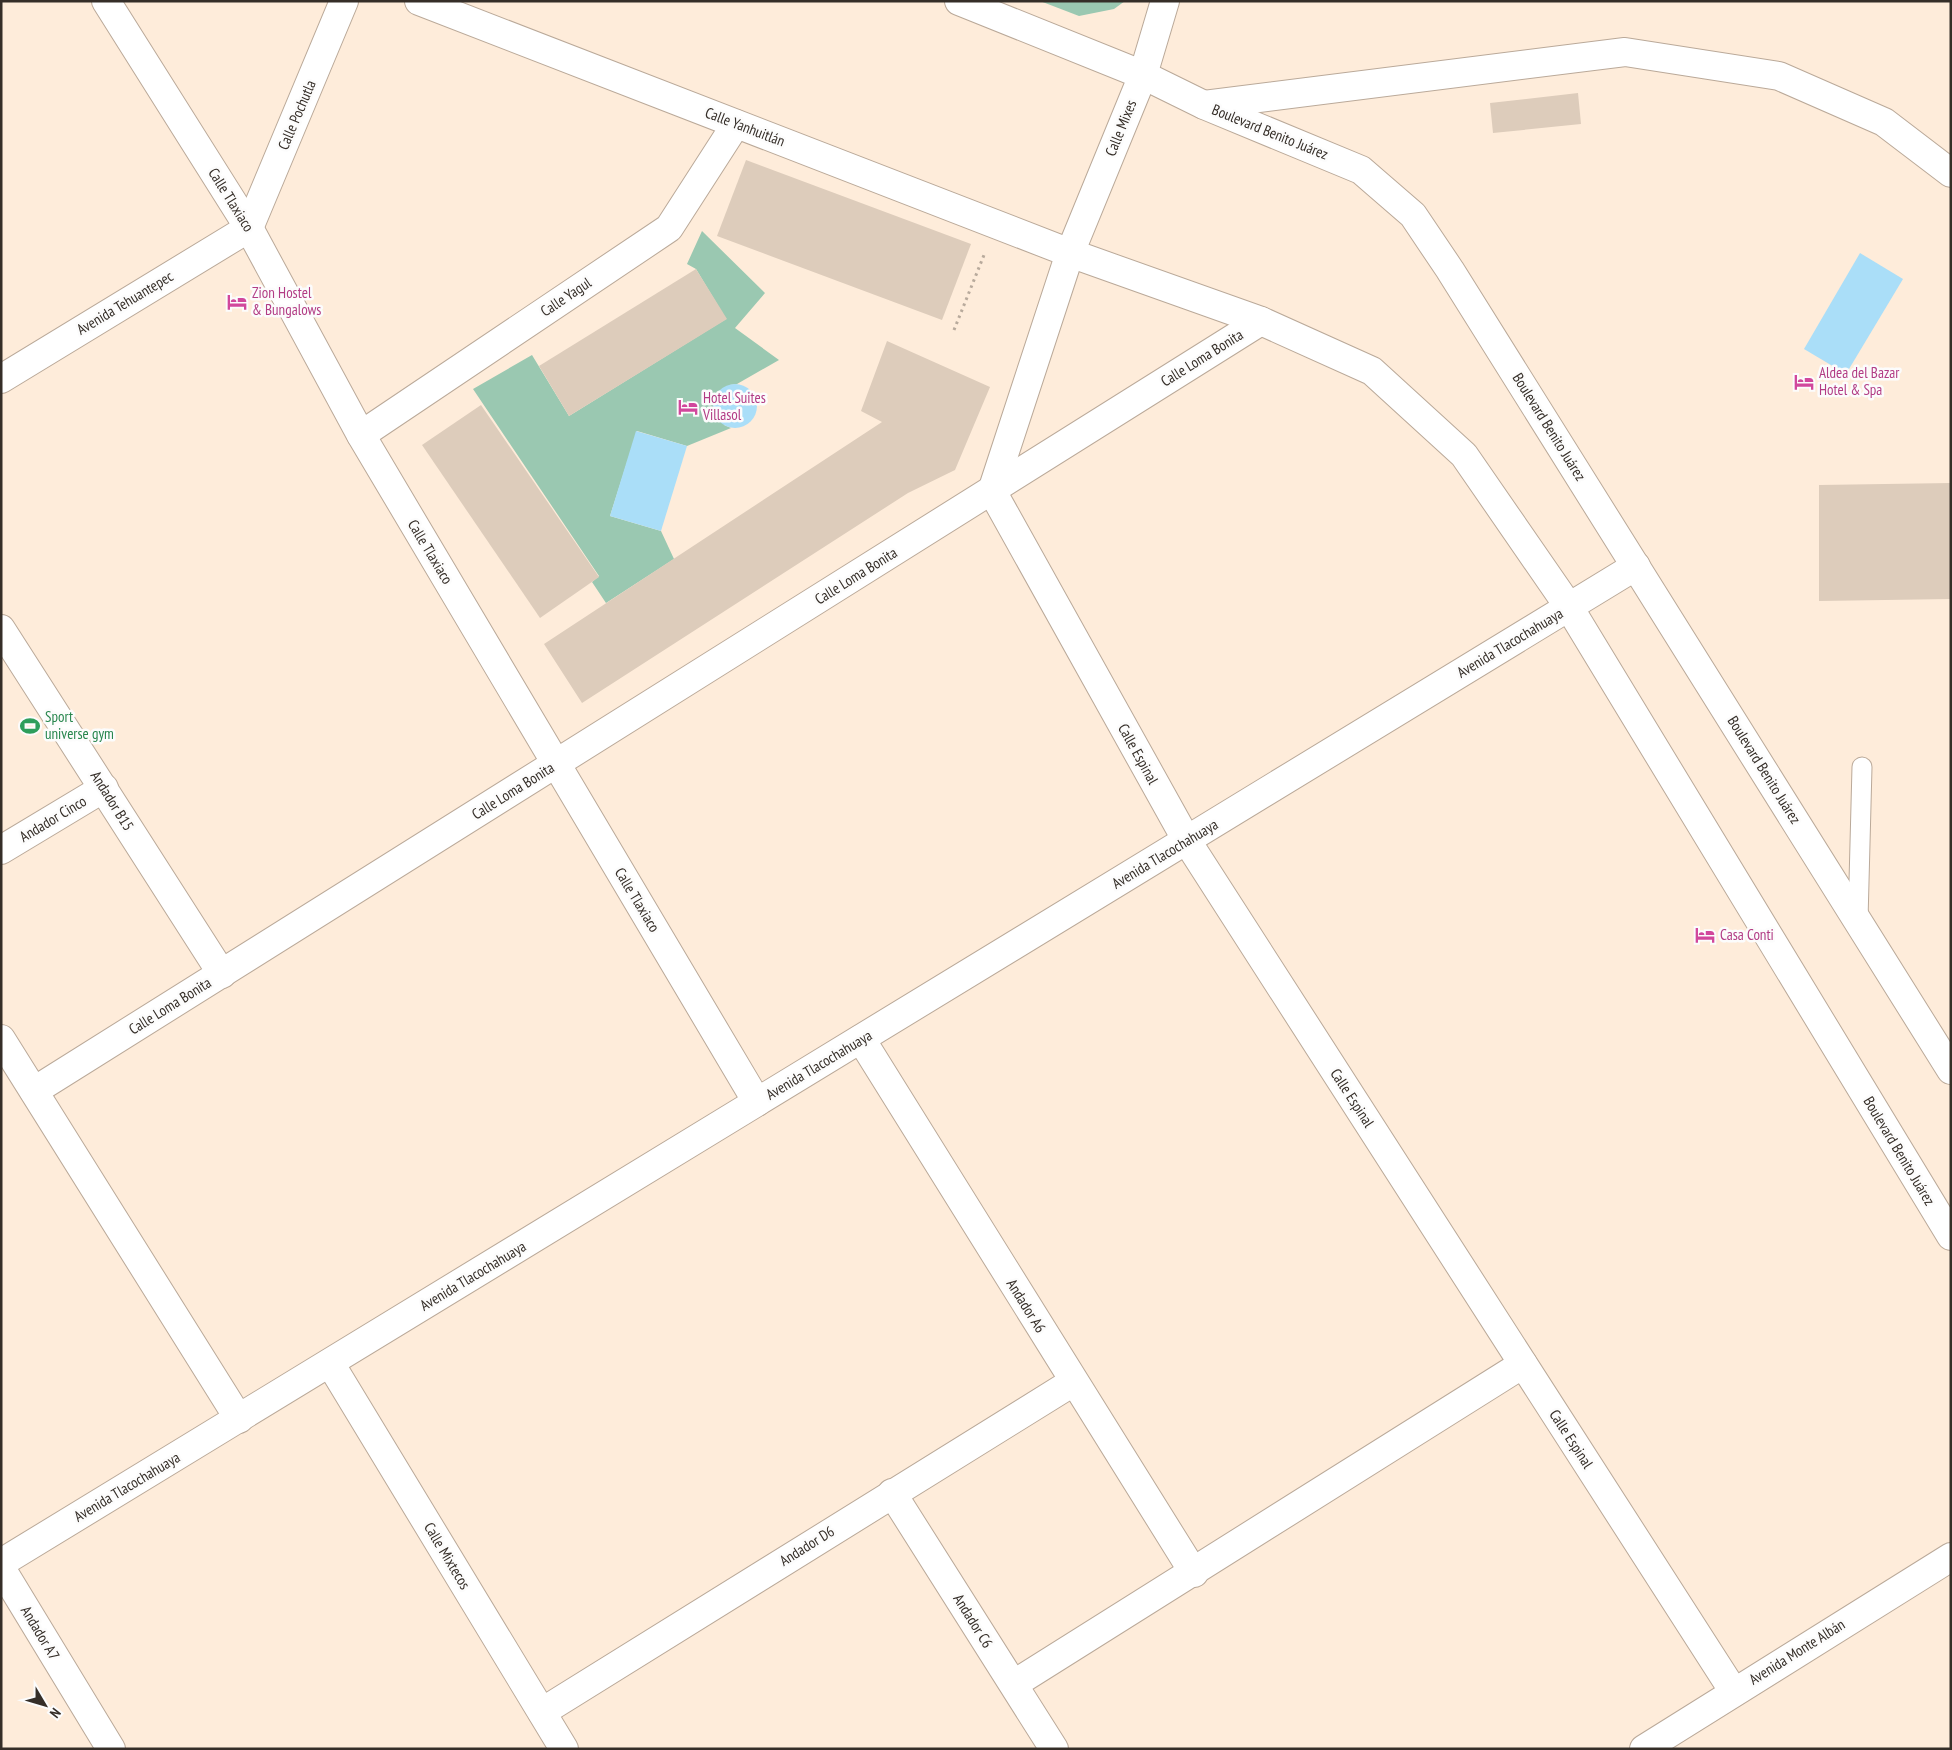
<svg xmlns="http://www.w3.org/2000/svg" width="1952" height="1750" font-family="'PT Sans Narrow',sans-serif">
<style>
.green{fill:#9ac8b1}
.water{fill:#aadef8}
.building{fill:#dcb}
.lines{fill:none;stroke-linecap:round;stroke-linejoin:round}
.service-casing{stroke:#baa999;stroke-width:21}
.minor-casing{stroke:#baa999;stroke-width:30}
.tertiary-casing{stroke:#baa999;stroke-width:30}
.path{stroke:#b8aa9c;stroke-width:3;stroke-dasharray:2.5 4;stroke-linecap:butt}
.service{stroke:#fff;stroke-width:19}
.minor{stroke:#fff;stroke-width:28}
.tertiary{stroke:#fff;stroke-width:28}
.labels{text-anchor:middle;stroke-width:5;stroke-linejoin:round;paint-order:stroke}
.street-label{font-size:15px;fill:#352e28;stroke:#fcfcfc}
.hotel-label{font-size:15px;fill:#b23c85;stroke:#fcfcfc;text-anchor:start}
.leisure-label{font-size:15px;fill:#27864d;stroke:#fcfcfc;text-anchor:start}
</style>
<rect width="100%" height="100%" fill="#feecda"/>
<!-- green -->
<g class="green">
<path d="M 1040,1 L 1125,1 L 1114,9 L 1079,16 Z"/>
<path d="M 702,231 L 765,293 L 735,328 L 779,360 L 737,384 L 730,385 L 724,425 L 731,428 L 687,446 L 637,431 L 610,516 L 661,531 L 674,559 L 606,603 L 592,582 L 599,576 L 473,389 L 532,355 L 569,416 L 726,319 L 696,269 L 687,264 Z"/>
</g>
<!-- water -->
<g class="water">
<path d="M 1860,253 L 1903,279 L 1846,374 L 1804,349 Z"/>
<circle cx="735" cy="406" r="22"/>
<path d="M 636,431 L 687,446 L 661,531 L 610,516 Z"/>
</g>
<!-- building -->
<g class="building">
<path d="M 1578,93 L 1581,124 L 1493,133 L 1490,103 Z"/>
<path d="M 746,160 L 971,244 L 942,320 L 717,236 Z"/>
<path d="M 696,269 L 727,319 L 569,416 L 539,366 Z"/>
<path d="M 887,341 L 990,387 L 955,470 L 908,493 L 582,703 L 544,644 L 882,422 L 861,411 Z"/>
<path d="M 481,405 L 599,577 L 540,618 L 422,445 Z"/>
<path d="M 1951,483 L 1951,599 L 1819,601 L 1819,485 Z"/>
</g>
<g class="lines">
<defs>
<path id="service" d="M 1858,920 L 1862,767"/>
<g id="minor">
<path d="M 106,1 L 249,228 L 361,435 L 757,1102"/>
<path d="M 419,1 L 1070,253 L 992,491 L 1187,841 L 1734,1692"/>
<path d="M 1143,75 L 1165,1"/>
<path d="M 1204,105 L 1625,52 L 1779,76 L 1884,122 L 1951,173"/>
<path d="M 1,379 L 249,228 L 344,1"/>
<path d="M 361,435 L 669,228 L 736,124"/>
<path d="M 1,629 L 222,974"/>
<path d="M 1,850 L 104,788"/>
<path d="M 1,1039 L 239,1419"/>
<path d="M 861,1039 L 1194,1573"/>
<path d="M 34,1091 L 1261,321"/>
<path d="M 330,1363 L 564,1749"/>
<path d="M 892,1493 L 1054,1749"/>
<path d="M 1,1563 L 1636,566"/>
<path d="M 1,1568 L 111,1749"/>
<path d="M 1014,1684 L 1523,1364"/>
<path d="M 542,1712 L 1073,1382"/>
<path d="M 1644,1749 L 1951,1557"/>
</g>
<g id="tertiary">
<path d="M 959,1 L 1143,75 L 1204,105 L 1361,170 L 1413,215 L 1450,270 L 1951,1070"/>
<path d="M 1143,75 L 1070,253 L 1261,321 L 1372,371 L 1464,455 L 1569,607 L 1951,1236"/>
</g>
</defs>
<!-- service casing -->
<use href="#service" class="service-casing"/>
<!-- minor casing -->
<use href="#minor" class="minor-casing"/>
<!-- tertiary casing -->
<use href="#tertiary" class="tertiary-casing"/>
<!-- path -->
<path class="path" d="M 954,330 L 984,255"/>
<!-- service -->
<use href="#service" class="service"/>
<!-- minor -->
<use href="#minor" class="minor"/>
<!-- tertiary -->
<use href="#tertiary" class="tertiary"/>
</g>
<!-- icons -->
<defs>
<symbol id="hotel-bare" viewBox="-9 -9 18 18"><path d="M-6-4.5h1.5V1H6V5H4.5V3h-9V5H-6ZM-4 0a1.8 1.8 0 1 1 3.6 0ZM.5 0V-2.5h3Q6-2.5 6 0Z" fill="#d1479c" stroke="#fcfcfc" stroke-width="2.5" paint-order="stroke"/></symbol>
<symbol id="stadium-bare" viewBox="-9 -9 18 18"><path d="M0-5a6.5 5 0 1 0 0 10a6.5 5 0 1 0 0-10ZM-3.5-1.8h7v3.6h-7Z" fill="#2e9e5b" stroke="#fcfcfc" stroke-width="2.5" paint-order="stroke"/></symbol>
</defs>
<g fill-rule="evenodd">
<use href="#hotel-bare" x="223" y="288" width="28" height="28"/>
<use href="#hotel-bare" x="1790" y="368" width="28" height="28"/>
<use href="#hotel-bare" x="674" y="393" width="28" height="28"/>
<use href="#stadium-bare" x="16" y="712" width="28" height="28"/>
<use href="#hotel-bare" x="1691" y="921" width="28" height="28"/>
</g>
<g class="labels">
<!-- street labels -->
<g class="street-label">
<text transform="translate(297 115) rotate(-67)" y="5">Calle Pochutla</text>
<text transform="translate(745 127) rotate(21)" y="5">Calle Yanhuitlán</text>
<text transform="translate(1121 128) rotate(-68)" y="5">Calle Mixes</text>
<text transform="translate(1270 132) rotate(22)" y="5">Boulevard Benito Juárez</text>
<text transform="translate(231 200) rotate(58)" y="5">Calle Tlaxiaco</text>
<text transform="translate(566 297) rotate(-34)" y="5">Calle Yagul</text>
<text transform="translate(125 303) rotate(-31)" y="5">Avenida Tehuantepec</text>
<text transform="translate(1202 358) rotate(-32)" y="5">Calle Loma Bonita</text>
<text transform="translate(1549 427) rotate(58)" y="5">Boulevard Benito Juárez</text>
<text transform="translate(430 552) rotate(59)" y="5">Calle Tlaxiaco</text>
<text transform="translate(856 576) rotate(-32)" y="5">Calle Loma Bonita</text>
<text transform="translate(1510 643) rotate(-31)" y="5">Avenida Tlacochahuaya</text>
<text transform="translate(1138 754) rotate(61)" y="5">Calle Espinal</text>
<text transform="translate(1764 770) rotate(58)" y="5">Boulevard Benito Juárez</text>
<text transform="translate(513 791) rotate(-32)" y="5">Calle Loma Bonita</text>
<text transform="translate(112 801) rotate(58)" y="5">Andador B15</text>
<text transform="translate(53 819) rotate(-31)" y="5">Andador Cinco</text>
<text transform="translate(1165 854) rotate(-31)" y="5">Avenida Tlacochahuaya</text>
<text transform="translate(637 900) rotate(59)" y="5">Calle Tlaxiaco</text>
<text transform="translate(170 1006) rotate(-32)" y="5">Calle Loma Bonita</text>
<text transform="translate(819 1065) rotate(-31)" y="5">Avenida Tlacochahuaya</text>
<text transform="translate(1352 1098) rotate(57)" y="5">Calle Espinal</text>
<text transform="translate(1899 1151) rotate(59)" y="5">Boulevard Benito Juárez</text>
<text transform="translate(473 1276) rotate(-31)" y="5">Avenida Tlacochahuaya</text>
<text transform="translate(1026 1306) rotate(58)" y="5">Andador A6</text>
<text transform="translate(1571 1439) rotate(57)" y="5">Calle Espinal</text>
<text transform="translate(127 1487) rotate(-31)" y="5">Avenida Tlacochahuaya</text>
<text transform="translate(807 1546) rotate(-32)" y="5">Andador D6</text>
<text transform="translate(447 1556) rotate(59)" y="5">Calle Mixtecos</text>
<text transform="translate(973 1621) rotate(58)" y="5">Andador C6</text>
<text transform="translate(40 1633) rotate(59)" y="5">Andador A7</text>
<text transform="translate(1797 1652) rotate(-32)" y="5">Avenida Monte Albán</text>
</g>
<!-- hotel labels -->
<g class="hotel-label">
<text x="252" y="298">Zion Hostel<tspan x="252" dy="17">&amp; Bungalows</tspan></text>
<text x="1819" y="378">Aldea del Bazar<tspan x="1819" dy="17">Hotel &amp; Spa</tspan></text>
<text x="703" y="403">Hotel Suites<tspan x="703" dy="17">Villasol</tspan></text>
<text x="1720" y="940">Casa Conti</text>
</g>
<!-- leisure labels -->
<g class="leisure-label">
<text x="45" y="722">Sport<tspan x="45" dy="17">universe gym</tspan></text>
</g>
</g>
<!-- border -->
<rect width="1952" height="1750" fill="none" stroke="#352e28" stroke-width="5"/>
<!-- north arrow -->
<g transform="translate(45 1705) rotate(128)" stroke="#fcfcfc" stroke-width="4" paint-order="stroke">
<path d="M0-4L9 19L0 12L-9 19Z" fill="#352e28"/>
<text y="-8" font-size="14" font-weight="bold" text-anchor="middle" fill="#352e28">N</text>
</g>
</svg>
